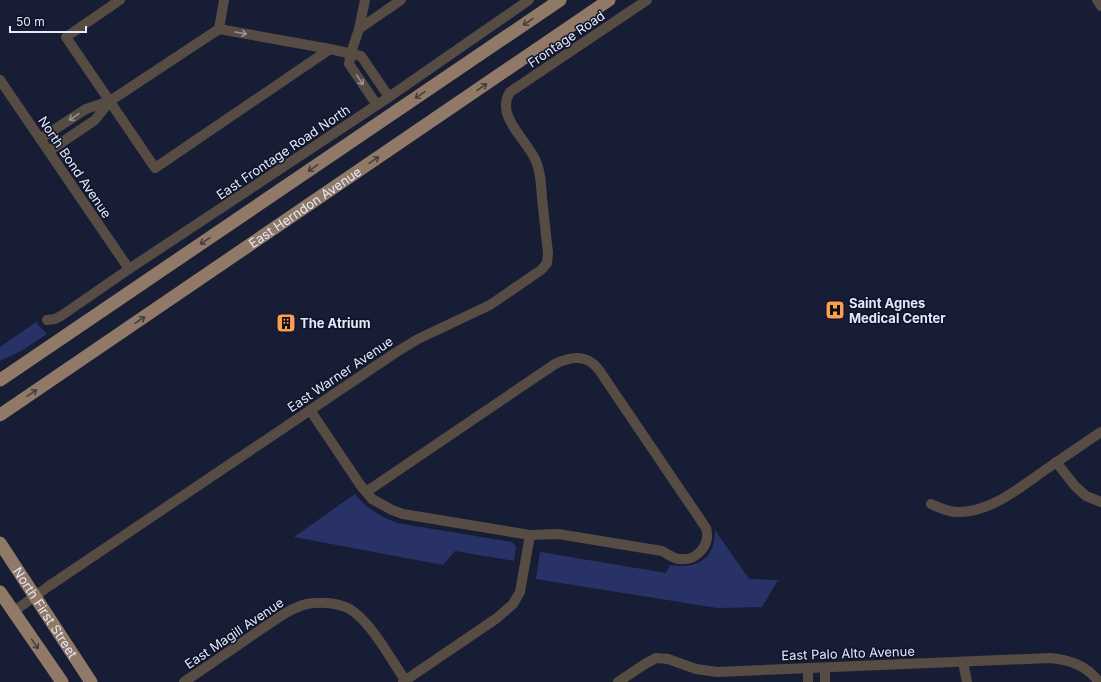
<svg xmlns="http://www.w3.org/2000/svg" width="1101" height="682" font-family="Inter,sans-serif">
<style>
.green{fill:#283267}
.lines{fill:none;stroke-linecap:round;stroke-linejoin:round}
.minor{stroke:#574c43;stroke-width:10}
.major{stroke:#907967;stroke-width:13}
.oneway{stroke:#433c42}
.oneway2{stroke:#969395}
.labels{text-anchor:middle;stroke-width:3;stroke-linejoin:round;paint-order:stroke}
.street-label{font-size:13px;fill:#e4e9f9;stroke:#0f132a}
.poi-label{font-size:13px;font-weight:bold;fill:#e4e9f9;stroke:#0f132a;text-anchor:start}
</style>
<rect width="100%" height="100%" fill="#171d34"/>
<!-- green -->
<g class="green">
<path d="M 36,322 L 39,326 L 47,334 L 21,351 L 0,361 L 0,347 Z"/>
<path d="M 355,494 C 367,509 380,516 397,523 L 512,542 L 516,547 L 514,561 L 455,551 L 443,565 L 294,537 Z"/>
<path d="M 715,530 L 749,579 L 778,580 L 762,607 L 717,608 L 536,579 L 540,552 L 666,573 L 670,565 C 697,569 715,560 715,530 Z"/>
</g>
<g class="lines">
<!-- minor -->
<g class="minor">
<path d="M 120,0 L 66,37 L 155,168 L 330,49"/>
<path d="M 224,0 L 219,29 L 330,49 L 361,56 L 389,97"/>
<path d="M 365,0 L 359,29 L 351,53 L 349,64 L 377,105"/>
<path d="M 1097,0 L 1101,6"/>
<path d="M 359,29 L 401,0"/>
<path d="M 0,80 L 129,269"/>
<path d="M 40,139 L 86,109 L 110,101 L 219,29"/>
<path d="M 49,151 L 95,120 L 110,101"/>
<path d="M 47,320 L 55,319 L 61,316 L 129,269 L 389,97 L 529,0"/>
<path d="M 310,410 L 361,486 L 372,499 L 392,510 L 403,514 L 530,535 L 558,534 L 662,551 C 668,554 673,559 680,559 C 697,561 711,545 706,528 L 599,370 C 587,354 571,356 555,364 L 366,492"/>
<path d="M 1056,462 L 1075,486 L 1086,496 L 1101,502"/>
<path d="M 931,504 C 940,508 948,512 957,512 C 990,513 1019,488 1045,470 C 1064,457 1082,445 1101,432"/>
<path d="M 13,612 L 49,586 L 395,353 L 418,339 L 490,305 L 541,270 L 547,263 L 548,253 C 546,234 544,216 542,198 C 541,185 541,171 535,159 C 525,138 495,115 510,92 L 647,0"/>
<path d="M 963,662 L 967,682"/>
<path d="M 825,668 L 825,682"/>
<path d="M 184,682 C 209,665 233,649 257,632 C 273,622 289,608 307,604 C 322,601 343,603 354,612 C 373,626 392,661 405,680"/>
<path d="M 403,682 L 497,618 L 513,604 L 520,592 L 530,535"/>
<path d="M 618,682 L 645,664 L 656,658 L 668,659 L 696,669 L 717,672 L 1050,658 C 1070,660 1086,665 1099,682"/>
<path d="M 808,682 L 808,668"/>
</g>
<!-- major -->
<g class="major">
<path d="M 0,380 L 560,0"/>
<path id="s1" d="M 0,415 L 609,0"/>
<path id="s2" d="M 0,543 L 91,682"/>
<path d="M 0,592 L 62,682"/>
</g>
</g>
<!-- one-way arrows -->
<defs><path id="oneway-shaft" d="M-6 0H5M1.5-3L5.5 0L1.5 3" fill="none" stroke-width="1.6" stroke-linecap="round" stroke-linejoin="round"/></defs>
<g class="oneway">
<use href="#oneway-shaft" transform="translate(528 22) rotate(146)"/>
<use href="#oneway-shaft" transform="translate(482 87) rotate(-34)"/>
<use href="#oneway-shaft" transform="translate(420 95) rotate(146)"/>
<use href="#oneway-shaft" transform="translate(374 160) rotate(-34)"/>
<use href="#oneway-shaft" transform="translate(313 168) rotate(146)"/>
<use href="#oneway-shaft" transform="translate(205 241) rotate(146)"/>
<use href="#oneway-shaft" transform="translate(140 320) rotate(-34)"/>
<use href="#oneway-shaft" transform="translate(32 393) rotate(-34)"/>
<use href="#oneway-shaft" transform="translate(35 644) rotate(55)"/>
</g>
<g class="oneway2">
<use href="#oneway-shaft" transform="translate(241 33) rotate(10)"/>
<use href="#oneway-shaft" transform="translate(360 80) rotate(56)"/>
<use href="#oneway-shaft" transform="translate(74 117) rotate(146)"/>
</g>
<!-- icons -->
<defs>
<symbol id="hospital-square" viewBox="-11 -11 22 22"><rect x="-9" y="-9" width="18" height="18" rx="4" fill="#fb9e50" stroke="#0f132a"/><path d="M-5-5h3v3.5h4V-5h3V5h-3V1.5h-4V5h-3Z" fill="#111"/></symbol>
<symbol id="building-square" viewBox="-11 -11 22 22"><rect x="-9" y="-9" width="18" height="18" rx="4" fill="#fb9e50" stroke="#0f132a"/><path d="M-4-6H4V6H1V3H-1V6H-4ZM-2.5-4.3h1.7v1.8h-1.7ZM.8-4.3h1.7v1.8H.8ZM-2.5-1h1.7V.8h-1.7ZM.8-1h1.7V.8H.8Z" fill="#111"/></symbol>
</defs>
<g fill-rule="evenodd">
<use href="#hospital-square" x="824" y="299" width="22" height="22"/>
<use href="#building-square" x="275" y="312" width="22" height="22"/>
</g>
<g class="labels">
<!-- street labels -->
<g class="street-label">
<text transform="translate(566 39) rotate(-34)" y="5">Frontage Road</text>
<text transform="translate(283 152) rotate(-34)" y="5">East Frontage Road North</text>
<text transform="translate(75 167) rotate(56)" y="5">North Bond Avenue</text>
<text dy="5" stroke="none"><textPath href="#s1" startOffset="369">East Herndon Avenue</textPath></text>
<text transform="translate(340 374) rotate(-34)" y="5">East Warner Avenue</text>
<text dy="5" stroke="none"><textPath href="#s2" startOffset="83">North First Street</textPath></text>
<text transform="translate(234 633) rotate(-34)" y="5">East Magill Avenue</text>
<text transform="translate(848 653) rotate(-2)" y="5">East Palo Alto Avenue</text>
</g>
<!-- poi labels -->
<g class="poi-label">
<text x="849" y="308">Saint Agnes<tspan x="849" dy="15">Medical Center</tspan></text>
<text x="300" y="328">The Atrium</text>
</g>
</g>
<!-- scale -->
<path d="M10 26v6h76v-6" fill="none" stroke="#e4e9f9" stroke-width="2"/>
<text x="16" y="26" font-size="12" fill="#e4e9f9" stroke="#0f132a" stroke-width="3" paint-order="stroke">50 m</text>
</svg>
